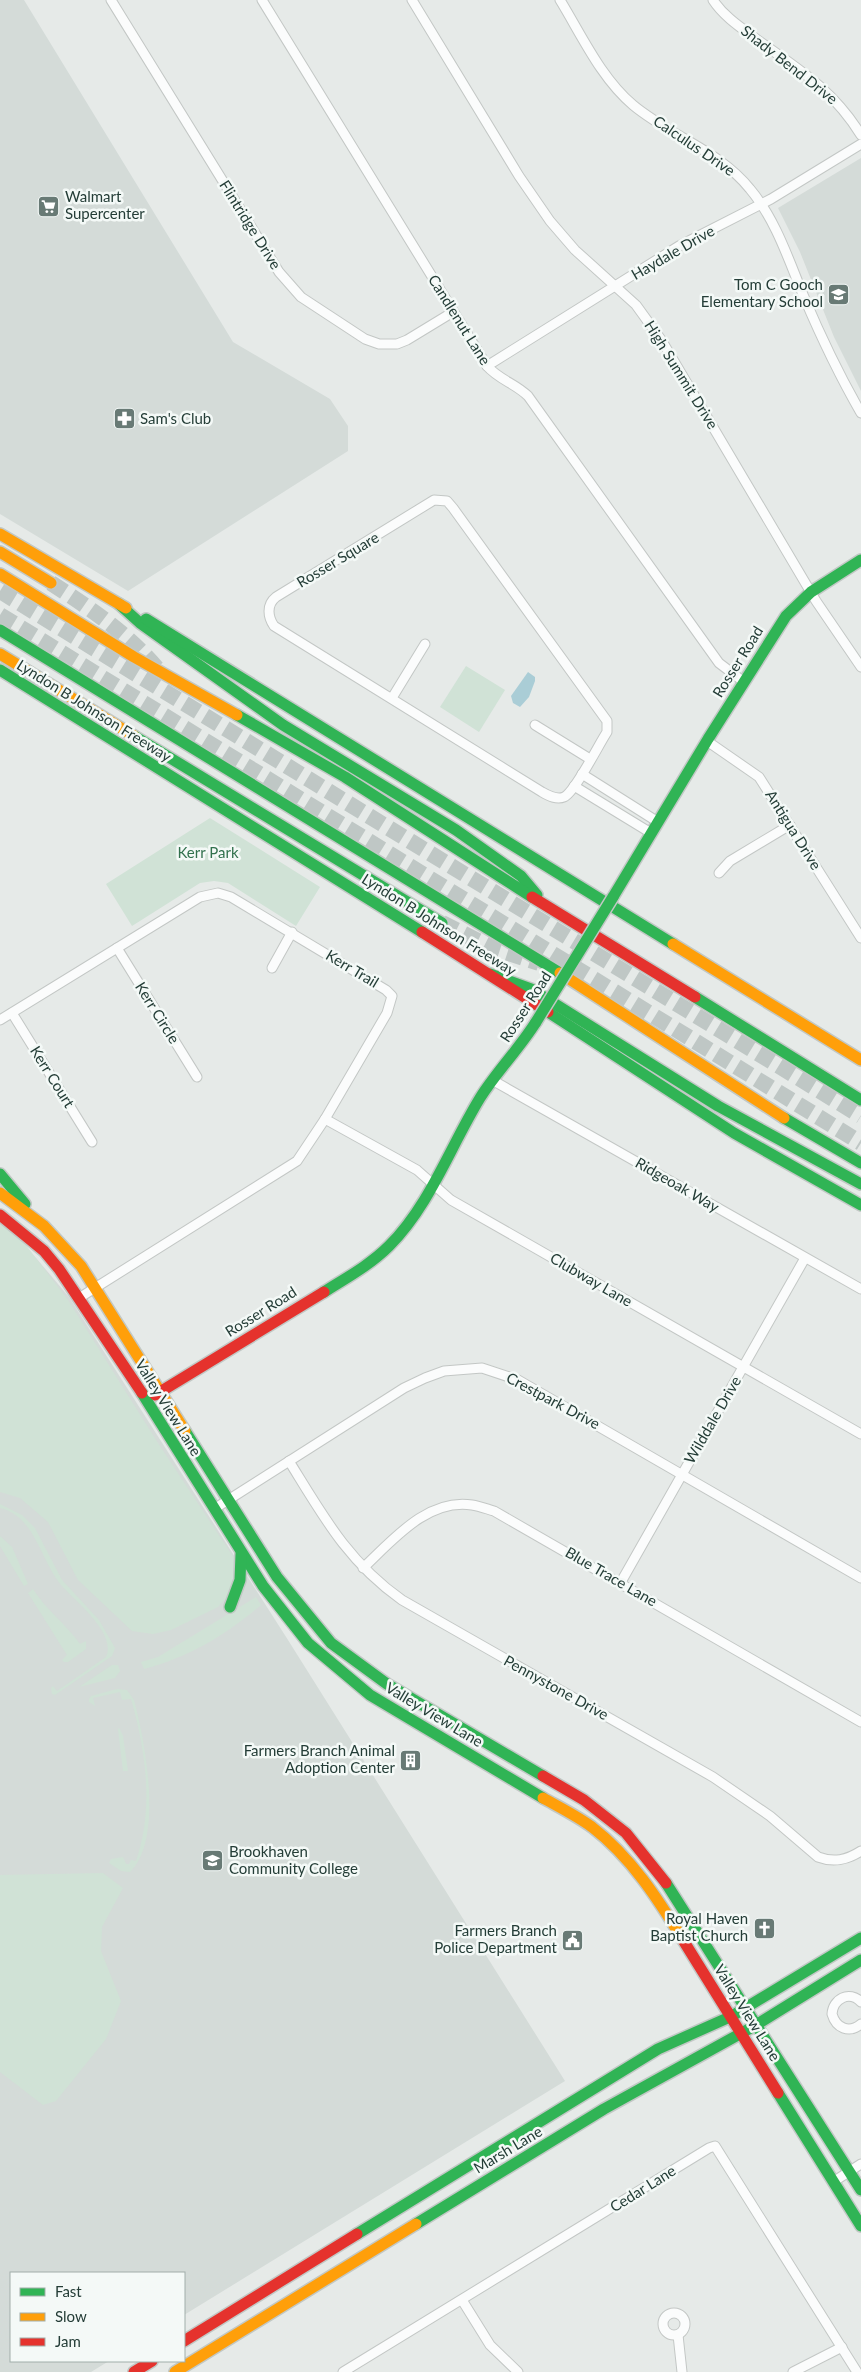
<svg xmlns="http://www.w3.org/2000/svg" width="861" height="2372" font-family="Lato,sans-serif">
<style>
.built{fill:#d4dbd8}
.green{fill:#d0e2d6}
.water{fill:#aacdd6}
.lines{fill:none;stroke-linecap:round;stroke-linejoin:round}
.highway-tunnel{stroke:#bfc7c5;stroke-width:16;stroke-dasharray:16 8;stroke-linecap:butt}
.street-casing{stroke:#c3c7c5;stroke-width:11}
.fast-casing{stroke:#c2c8c5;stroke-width:14}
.slow-casing{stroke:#c2c8c5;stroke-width:14}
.jam-casing{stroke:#c2c8c5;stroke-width:14}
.street{stroke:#fbfcfc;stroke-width:9}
.fast{stroke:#30b455;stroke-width:11}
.slow{stroke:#ff9f0a;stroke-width:11}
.jam{stroke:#e5322d;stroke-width:11}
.fast-bridge-casing{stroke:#c2c8c5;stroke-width:14;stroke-linecap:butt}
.fast-bridge{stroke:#30b455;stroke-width:11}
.labels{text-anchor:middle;stroke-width:5;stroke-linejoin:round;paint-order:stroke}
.street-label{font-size:15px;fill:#243d37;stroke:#f4f9f7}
.poi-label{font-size:15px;fill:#243d37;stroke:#f4f9f7;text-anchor:end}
.park-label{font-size:15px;fill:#31714d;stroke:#f4f9f7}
</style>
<rect width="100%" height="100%" fill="#e6eae8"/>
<!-- built -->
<g class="built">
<path d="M 0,0 L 24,0 L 233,342 L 330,399 L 348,426 L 348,451 L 128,591 L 0,514 Z"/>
<path d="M 861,158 L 861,391 L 834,337 L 800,252 L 778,208 Z"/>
<path d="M 0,1223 L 36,1258 L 69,1297 L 288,1640 L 565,2081 L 184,2315 L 184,2273 L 11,2273 L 11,2361 L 109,2361 L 91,2372 L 0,2372 Z"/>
</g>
<!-- green -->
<g class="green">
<path d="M 466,666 L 505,690 L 479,732 L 440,707 Z"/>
<path d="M 210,818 L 320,887 L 296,926 L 228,883 L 214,881 L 200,883 L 132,926 L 106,884 Z"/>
<path d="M 0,1224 L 19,1236 L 68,1300 L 158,1443 L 234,1558 L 238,1585 L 218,1607 L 171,1630 L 153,1634 L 132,1631 L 78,1580 L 48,1522 L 20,1498 L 0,1492 Z"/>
<path d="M 0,1504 L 22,1515 L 35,1528 L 62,1580 L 99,1620 L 115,1648 L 112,1656 L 55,1695 L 52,1694 L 51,1688 L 53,1686 L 57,1691 L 106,1657 C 117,1633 75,1601 61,1585 C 40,1560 36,1517 0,1508 Z"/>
<path d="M 0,1536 L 12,1547 L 28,1584 L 24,1586 L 0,1546 Z"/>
<path d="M 33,1589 C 46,1610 66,1624 80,1644 L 86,1641 L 86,1649 L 68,1662 L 64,1662 L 62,1660 L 67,1655 L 28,1593 Z"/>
<path d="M 256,1597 L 261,1605 C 224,1636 191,1656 144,1669 L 141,1662 L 158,1657 Z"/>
<path d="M 112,1665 L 118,1665 L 120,1671 L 115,1678 L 79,1687 Z"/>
<path d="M 117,1689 L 127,1690 L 134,1700 C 145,1741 164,1839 130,1872 L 121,1871 L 109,1863 L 111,1859 L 123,1857 L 126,1864 L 129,1864 L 131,1860 L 136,1861 C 154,1809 146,1751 131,1699 L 122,1700 L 120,1692 L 93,1698 L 95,1706 L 89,1702 L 89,1699 L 91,1696 Z"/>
<path d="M 119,1728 L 123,1736 L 128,1771 L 123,1771 L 118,1729 Z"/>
<path d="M 103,1873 L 123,1888 L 102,1927 L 101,1951 L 121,2001 L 106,2039 L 56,2101 L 43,2105 L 0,2072 L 0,1875 Z"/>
</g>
<!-- water -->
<path class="water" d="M 528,672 L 535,677 L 535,681 L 529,697 L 520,707 L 513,703 L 511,696 Z"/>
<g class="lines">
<!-- highway-tunnel -->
<g class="highway-tunnel">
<path d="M 51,583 C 91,609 130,635 160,672"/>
<path d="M 0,591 L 861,1116"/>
<path d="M 0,615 L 861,1143"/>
<path d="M 442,923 L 490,947 L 539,963"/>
</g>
<defs>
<g id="street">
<path d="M 111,0 L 279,272 L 301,297 L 365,339 L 379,344 L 397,344 L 407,340 L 453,312"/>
<path d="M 262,0 L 487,366 C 498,379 516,384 528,396 L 719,663 L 744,682"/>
<path d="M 412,0 L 519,176 L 550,221 L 575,250 L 636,305 L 662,341 L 816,601 L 861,667"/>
<path d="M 560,0 C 582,36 601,78 633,105 C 670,136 720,151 750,189 C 776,220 789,261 804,297 C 821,337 839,375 861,413"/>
<path d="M 713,0 C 724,17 743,29 759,41 C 801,71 833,90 861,135"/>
<path d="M 487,366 L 679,246 L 771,199 L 861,144"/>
<path d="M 434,500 L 447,501 L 453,508 L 607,721 L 607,732 C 599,744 575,792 564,797 C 557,800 549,796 542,792 L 274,626 C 268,617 266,605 276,597 Z"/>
<path d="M 392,698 L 425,644"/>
<path d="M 535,725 L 590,759"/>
<path d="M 707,741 L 759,777 L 861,938"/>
<path d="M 582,774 L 658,822"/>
<path d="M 574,786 L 651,833"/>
<path d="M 719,873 L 730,861 L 790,825"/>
<path d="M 117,948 L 197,1077"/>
<path d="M 272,968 L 292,932"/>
<path d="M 12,1013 L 92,1142"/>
<path d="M 0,1020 L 200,897 L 218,893 L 231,897 L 386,990 L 392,996 L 387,1013 L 325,1119 L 297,1161 L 79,1298"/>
<path d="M 492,1080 L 861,1289"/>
<path d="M 325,1119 L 417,1170 L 451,1200 L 861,1434"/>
<path d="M 289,1461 C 323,1516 348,1562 402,1600 L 713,1777 L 770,1816 L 818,1857 C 834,1863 847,1860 861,1851"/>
<path d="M 214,1509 L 404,1388 L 425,1378 L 444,1371 L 482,1368 L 518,1380 L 861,1578"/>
<path d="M 363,1568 C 392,1541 427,1498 472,1505 C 479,1506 487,1509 494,1511 L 861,1722"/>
<path d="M 621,1582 L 805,1258"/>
<path d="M 861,2002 C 849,1990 833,1999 832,2014 C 836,2028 849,2034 861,2024"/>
<path d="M 833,2182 L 861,2164"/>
<path d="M 462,2300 L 490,2345 L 518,2372"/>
<circle cx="674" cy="2324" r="11"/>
<path d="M 678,2335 L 682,2372"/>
<path d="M 343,2372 L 709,2148 L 715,2146 L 857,2372"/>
<path d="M 793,2372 L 842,2347"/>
</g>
<g id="fast">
<path d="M 119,604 L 140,623 L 283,725 L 456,830 L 521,876 L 537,895"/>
<path d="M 146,619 L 673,944"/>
<path d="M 0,630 L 560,973"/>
<path d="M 0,670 L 422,932"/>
<path d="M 237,715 L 345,777 L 532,897"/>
<path d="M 134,736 L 442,923"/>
<path d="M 613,897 L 708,739 L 786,616 L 811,592 L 861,560"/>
<path d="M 490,974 L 531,989 L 718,1106 L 861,1184"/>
<path d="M 695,997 L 861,1100"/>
<path d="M 548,1012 L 734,1133 L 861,1205"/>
<path d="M 784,1118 L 861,1163"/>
<path d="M 0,1174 L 25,1204"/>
<path d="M 324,1292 C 346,1278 370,1265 389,1246 C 430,1205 450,1147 480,1098 C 497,1071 519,1049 536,1022"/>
<path d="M 142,1393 L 263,1586 L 308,1643 L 370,1695 L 543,1798"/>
<path d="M 185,1431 L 277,1577 L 331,1643 L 387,1684 L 543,1776"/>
<path d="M 230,1607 L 240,1580 L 241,1554"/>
<path d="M 666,1883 L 861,2190"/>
<path d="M 778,2093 L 861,2226"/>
<path d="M 416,2224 L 604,2109 L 756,2025 L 861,1960"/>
<path d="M 357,2234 L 658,2049 L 732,2016 L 861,1938"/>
</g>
<g id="slow">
<path d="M 0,534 L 126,608"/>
<path d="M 0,552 L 51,583"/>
<path d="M 0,574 L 134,657 L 237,715"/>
<path d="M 0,654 L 134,736"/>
<path d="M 673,944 L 861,1060"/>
<path d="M 560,973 L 784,1118"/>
<path d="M 0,1193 L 44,1226 L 81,1266 L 185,1431"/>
<path d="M 543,1798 C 559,1807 577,1816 592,1827 C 631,1857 658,1899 683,1940"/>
<path d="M 175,2372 L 416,2224"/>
</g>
<g id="jam">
<path d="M 532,897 L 695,997"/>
<path d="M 422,932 L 548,1012"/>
<path d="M 0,1215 L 44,1251 L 59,1269 L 142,1393"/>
<path d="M 155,1395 L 324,1292"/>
<path d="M 543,1776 L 584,1800 L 626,1833 L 666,1883"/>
<path d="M 683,1940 L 778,2093"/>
<path d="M 184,2341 L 357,2234"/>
<path d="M 134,2372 L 152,2361"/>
</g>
</defs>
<!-- street casing -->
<use href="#street" class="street-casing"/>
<!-- fast casing -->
<use href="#fast" class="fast-casing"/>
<!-- slow casing -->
<use href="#slow" class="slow-casing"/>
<!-- jam casing -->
<use href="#jam" class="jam-casing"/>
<!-- street -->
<use href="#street" class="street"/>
<!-- fast -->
<use href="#fast" class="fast"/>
<!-- slow -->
<use href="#slow" class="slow"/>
<!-- jam -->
<use href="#jam" class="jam"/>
<defs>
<path id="fast-bridge" d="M 536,1022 L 613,897"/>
</defs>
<!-- fast-bridge casing -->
<use href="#fast-bridge" class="fast-bridge-casing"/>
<!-- fast-bridge -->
<use href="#fast-bridge" class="fast-bridge"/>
</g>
<!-- icons -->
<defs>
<symbol id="supermarket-square" viewBox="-11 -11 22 22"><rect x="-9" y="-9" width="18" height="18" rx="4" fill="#687a75" stroke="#f4f9f7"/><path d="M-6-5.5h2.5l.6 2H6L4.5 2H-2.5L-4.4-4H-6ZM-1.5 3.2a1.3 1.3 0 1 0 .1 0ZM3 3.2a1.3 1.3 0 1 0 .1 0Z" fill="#fff"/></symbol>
<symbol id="school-square" viewBox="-11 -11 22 22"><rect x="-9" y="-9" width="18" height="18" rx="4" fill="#687a75" stroke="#f4f9f7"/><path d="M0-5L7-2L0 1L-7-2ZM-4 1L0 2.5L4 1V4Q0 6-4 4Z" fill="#fff"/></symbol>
<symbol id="pharmacy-square" viewBox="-11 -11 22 22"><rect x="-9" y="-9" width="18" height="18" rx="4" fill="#687a75" stroke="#f4f9f7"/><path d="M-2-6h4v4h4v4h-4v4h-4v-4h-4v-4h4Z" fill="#fff"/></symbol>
<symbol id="building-square" viewBox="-11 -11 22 22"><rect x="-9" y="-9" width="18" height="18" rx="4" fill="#687a75" stroke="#f4f9f7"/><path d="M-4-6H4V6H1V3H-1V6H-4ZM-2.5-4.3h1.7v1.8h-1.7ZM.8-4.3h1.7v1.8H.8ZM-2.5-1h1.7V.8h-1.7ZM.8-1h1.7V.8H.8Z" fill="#fff"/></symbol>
<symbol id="university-square" viewBox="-11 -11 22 22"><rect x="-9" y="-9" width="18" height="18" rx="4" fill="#687a75" stroke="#f4f9f7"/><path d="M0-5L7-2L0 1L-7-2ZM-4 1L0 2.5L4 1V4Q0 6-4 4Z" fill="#fff"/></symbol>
<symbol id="church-square" viewBox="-11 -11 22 22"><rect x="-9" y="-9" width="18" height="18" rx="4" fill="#687a75" stroke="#f4f9f7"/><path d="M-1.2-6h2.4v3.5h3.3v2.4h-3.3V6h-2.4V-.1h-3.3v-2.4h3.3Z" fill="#fff"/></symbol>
<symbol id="civic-square" viewBox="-11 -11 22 22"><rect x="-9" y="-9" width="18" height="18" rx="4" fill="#687a75" stroke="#f4f9f7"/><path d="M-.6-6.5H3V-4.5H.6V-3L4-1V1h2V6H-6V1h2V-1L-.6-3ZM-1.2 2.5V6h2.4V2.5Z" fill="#fff"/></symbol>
</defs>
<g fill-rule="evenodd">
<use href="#supermarket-square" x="36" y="194" width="25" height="25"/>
<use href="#school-square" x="826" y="282" width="25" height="25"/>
<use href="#pharmacy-square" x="112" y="406" width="25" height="25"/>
<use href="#building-square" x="398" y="1748" width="25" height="25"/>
<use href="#university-square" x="200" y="1848" width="25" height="25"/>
<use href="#church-square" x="752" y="1916" width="25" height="25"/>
<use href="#civic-square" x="560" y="1928" width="25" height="25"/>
</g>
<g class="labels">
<!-- street labels -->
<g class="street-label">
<text transform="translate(789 65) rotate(38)" y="5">Shady Bend Drive</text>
<text transform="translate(694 146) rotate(34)" y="5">Calculus Drive</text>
<text transform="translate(250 225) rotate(58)" y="5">Flintridge Drive</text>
<text transform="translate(673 253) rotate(-30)" y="5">Haydale Drive</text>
<text transform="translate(459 320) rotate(58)" y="5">Candlenut Lane</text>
<text transform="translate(681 375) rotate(58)" y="5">High Summit Drive</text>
<text transform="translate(338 560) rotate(-31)" y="5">Rosser Square</text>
<text transform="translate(738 662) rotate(-58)" y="5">Rosser Road</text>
<text transform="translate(94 711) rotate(32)" y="5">Lyndon B Johnson Freeway</text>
<text transform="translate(793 830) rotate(58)" y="5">Antigua Drive</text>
<text transform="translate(439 925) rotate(32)" y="5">Lyndon B Johnson Freeway</text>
<text transform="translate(352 969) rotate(31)" y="5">Kerr Trail</text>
<text transform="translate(526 1007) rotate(-57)" y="5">Rosser Road</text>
<text transform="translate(157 1013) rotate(58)" y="5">Kerr Circle</text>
<text transform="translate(52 1077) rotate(58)" y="5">Kerr Court</text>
<text transform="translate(677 1185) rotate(30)" y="5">Ridgeoak Way</text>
<text transform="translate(591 1280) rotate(30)" y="5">Clubway Lane</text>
<text transform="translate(261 1312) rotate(-32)" y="5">Rosser Road</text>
<text transform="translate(553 1401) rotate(28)" y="5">Crestpark Drive</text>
<text transform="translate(168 1408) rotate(58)" y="5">Valley View Lane</text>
<text transform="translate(713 1420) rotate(-60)" y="5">Wilddale Drive</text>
<text transform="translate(611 1577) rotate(30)" y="5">Blue Trace Lane</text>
<text transform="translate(556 1688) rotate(29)" y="5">Pennystone Drive</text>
<text transform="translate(434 1715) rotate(31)" y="5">Valley View Lane</text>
<text transform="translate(747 2013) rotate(58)" y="5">Valley View Lane</text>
<text transform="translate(508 2150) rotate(-31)" y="5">Marsh Lane</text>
<text transform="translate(643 2189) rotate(-32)" y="5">Cedar Lane</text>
</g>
<!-- poi labels -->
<g class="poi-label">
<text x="65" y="202" text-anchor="start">Walmart<tspan x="65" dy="17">Supercenter</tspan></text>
<text x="823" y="290">Tom C Gooch<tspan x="823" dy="17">Elementary School</tspan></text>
<text x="140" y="424" text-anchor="start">Sam's Club</text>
<text x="395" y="1756">Farmers Branch Animal<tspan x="395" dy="17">Adoption Center</tspan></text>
<text x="229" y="1857" text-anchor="start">Brookhaven<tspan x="229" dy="17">Community College</tspan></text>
<text x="748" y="1924">Royal Haven<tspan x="748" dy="17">Baptist Church</tspan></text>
<text x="557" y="1936">Farmers Branch<tspan x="557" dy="17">Police Department</tspan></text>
</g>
<!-- park labels -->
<g class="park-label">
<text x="208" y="858">Kerr Park</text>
</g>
</g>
<!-- legend -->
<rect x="10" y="2272" width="175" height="90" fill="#f4f9f7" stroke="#a1aeaa"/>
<rect x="20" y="2288" width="25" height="8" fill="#30b455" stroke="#a1aeaa"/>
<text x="55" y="2297" font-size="15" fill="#243d37">Fast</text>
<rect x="20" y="2313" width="25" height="8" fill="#ff9f0a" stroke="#a1aeaa"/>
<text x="55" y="2322" font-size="15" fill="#243d37">Slow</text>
<rect x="20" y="2338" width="25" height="8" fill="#e5322d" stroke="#a1aeaa"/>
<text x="55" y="2347" font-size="15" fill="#243d37">Jam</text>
</svg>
